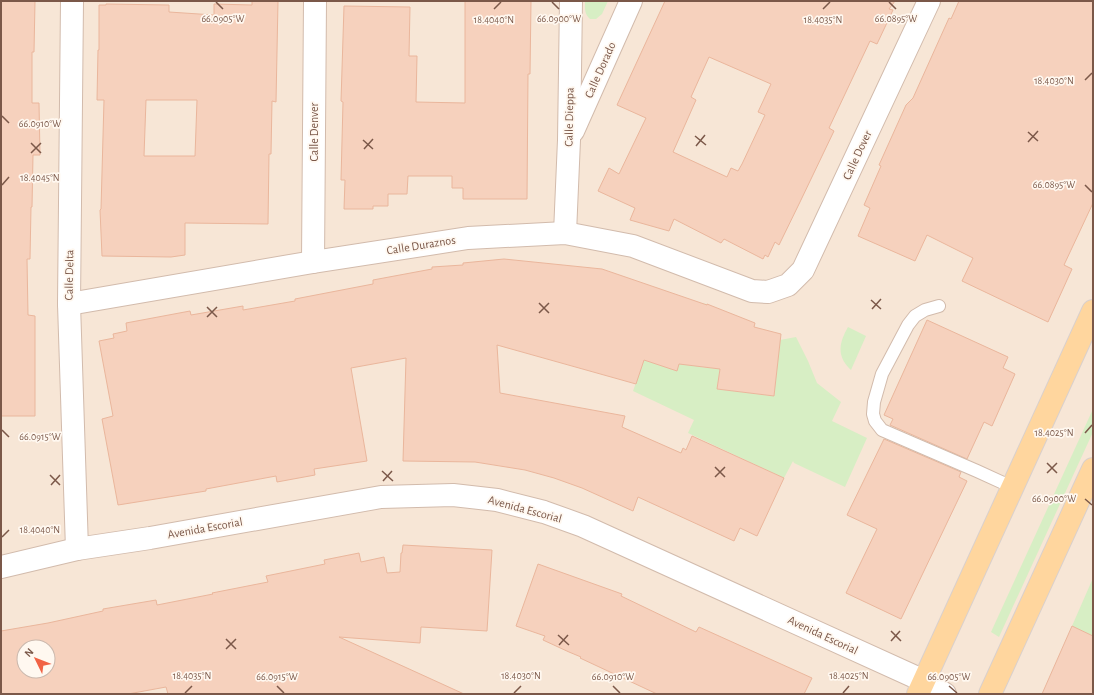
<svg xmlns="http://www.w3.org/2000/svg" width="1094" height="695" font-family="'Alegreya Sans',sans-serif">
<style>
.residential{fill:#f7e6d6;fill-rule:evenodd}
.green{fill:#d7eec4}
.building{fill:#f6d1bd;stroke:#eab69c;fill-rule:evenodd}
.lines{fill:none;stroke-linecap:round;stroke-linejoin:round}
.service-casing{stroke:#d2bbac;stroke-width:14}
.minor-casing{stroke:#d2bbac;stroke-width:24}
.tertiary-casing{stroke:#d2bbac;stroke-width:24}
.primary-casing{stroke:#dad0cc;stroke-width:24}
.service{stroke:#fff;stroke-width:12}
.minor{stroke:#fff;stroke-width:22}
.tertiary{stroke:#fff;stroke-width:22}
.primary{stroke:#ffd69e;stroke-width:22}
.ticks{fill:none;stroke:#7b5849;stroke-width:1.5}
.labels{text-anchor:middle;stroke-width:3.5;stroke-linejoin:round;paint-order:stroke}
.street-label{font-size:12px;fill:#7b5849;stroke:#fff8f0}
.ticks-label{font-size:10px;text-anchor:middle;fill:#7b5849;stroke:#fff8f0;stroke-width:3.5;stroke-linejoin:round;paint-order:stroke}
</style>
<rect width="100%" height="100%" fill="#fef4e8"/>
<!-- residential -->
<path class="residential" d="M 1,1 L 1093,1 L 1093,694 L 1,694 ZM 24,647 L 48,647 L 48,671 L 24,671 Z"/>
<!-- green -->
<g class="green">
<path d="M 585,1 L 608,1 L 602,14 L 596,19 L 590,19 C 584,14 585,8 585,1 Z"/>
<path d="M 700,303 L 707,304 L 700,367 L 720,369 L 717,389 L 774,396 L 780,340 L 796,337 L 808,361 L 817,383 L 841,402 L 832,421 L 867,438 L 845,487 L 794,463 L 793,461 L 784,478 L 688,433 L 694,420 L 633,391 L 644,360 L 677,371 Z"/>
<path d="M 848,327 L 866,336 L 851,370 C 836,356 839,343 848,327 Z"/>
<path d="M 1093,409 L 1093,432 L 999,637 L 991,632 Z"/>
<path d="M 1093,578 L 1093,636 L 1072,626 Z"/>
</g>
<!-- building -->
<g class="building">
<path d="M 1,1 L 35,1 L 34,52 L 32,52 L 32,103 L 39,103 L 40,155 L 33,155 L 32,207 L 31,207 L 30,259 L 27,259 L 28,315 L 35,316 L 35,416 L 1,416 Z"/>
<path d="M 252,1 L 278,1 L 276,102 L 272,101 L 271,154 L 269,154 L 268,224 L 185,223 L 185,255 L 171,257 L 102,256 L 100,210 L 101,209 L 104,100 L 97,100 L 98,50 L 99,50 L 99,5 L 106,5 L 106,4 L 169,5 L 169,12 L 214,15 L 214,4 L 252,5 ZM 146,100 L 197,100 L 195,156 L 144,156 Z"/>
<path d="M 465,1 L 531,1 L 530,74 L 528,74 L 527,199 L 463,199 L 463,188 L 452,188 L 452,176 L 408,176 L 407,194 L 388,194 L 388,206 L 373,206 L 373,209 L 344,209 L 345,180 L 341,180 L 343,102 L 341,101 L 344,6 L 410,7 L 409,56 L 417,56 L 416,102 L 465,103 Z"/>
<path d="M 665,1 L 895,1 L 889,9 L 893,10 L 877,44 L 870,41 L 829,128 L 834,131 L 800,202 L 779,245 L 775,242 L 768,257 L 765,255 L 763,259 L 724,239 L 721,243 L 674,219 L 669,231 L 630,220 L 635,208 L 598,191 L 609,168 L 619,174 L 646,118 L 617,105 ZM 709,57 L 771,84 L 758,112 L 765,115 L 742,164 L 738,171 L 731,168 L 727,177 L 673,152 L 696,100 L 691,97 Z"/>
<path d="M 959,1 L 1093,1 L 1093,203 L 1064,265 L 1072,269 L 1048,322 L 962,281 L 973,258 L 927,235 L 915,261 L 858,236 L 870,208 L 864,205 L 881,166 L 879,165 L 906,105 L 913,98 L 949,18 L 951,19 Z"/>
<path d="M 504,259 L 602,269 L 707,305 L 707,304 L 755,323 L 754,327 L 781,334 L 774,396 L 717,389 L 720,369 L 679,364 L 677,371 L 644,360 L 636,384 L 497,345 L 500,393 L 625,416 L 622,427 L 681,453 L 683,448 L 686,450 L 692,436 L 784,478 L 757,536 L 740,528 L 734,541 L 638,497 L 633,511 L 582,488 L 554,478 L 525,470 L 475,462 L 403,461 L 406,358 L 351,368 L 367,461 L 314,469 L 315,475 L 277,482 L 276,476 L 206,489 L 206,491 L 118,505 L 102,419 L 113,416 L 99,341 L 114,338 L 113,334 L 127,331 L 126,323 L 190,311 L 191,315 L 243,306 L 243,310 L 295,301 L 295,299 L 373,284 L 373,280 L 432,269 L 432,267 L 463,265 L 463,263 Z"/>
<path d="M 927,320 L 1008,357 L 1003,368 L 1015,374 L 992,426 L 984,422 L 967,459 L 890,425 L 893,419 L 884,415 Z"/>
<path d="M 884,439 L 961,472 L 959,477 L 967,481 L 901,619 L 846,593 L 877,529 L 847,515 Z"/>
<path d="M 403,545 L 492,550 L 487,631 L 421,627 L 420,643 L 339,637 L 464,694 L 168,694 L 166,687 L 128,694 L 1,694 L 1,631 L 48,623 L 103,611 L 103,609 L 156,600 L 157,605 L 213,594 L 212,593 L 268,582 L 266,576 L 325,564 L 324,560 L 359,553 L 361,562 L 384,557 L 387,573 L 400,572 L 401,553 L 402,553 ZM 24,647 L 48,647 L 48,671 L 24,671 Z"/>
<path d="M 538,564 L 622,594 L 621,596 L 696,632 L 699,627 L 812,678 L 804,694 L 657,694 L 580,658 L 581,657 L 569,652 L 543,640 L 545,636 L 516,626 Z"/>
<path d="M 1072,626 L 1093,636 L 1093,694 L 1042,694 Z"/>
</g>
<g class="lines">
<defs>
<path id="service" d="M 939,306 L 925,310 L 915,316 L 908,325 L 882,374 L 874,402 L 873,414 L 875,421 L 882,430 L 977,471 L 1012,487"/>
<g id="minor">
<path d="M 72,1 L 69,304 L 77,549"/>
<path d="M 573,131 L 631,1"/>
<path d="M 565,233 L 569,140 L 571,1"/>
<path d="M 313,262 L 315,1"/>
<path d="M 69,304 L 313,262 L 468,238 L 565,233 L 633,246 L 752,291 L 768,292 L 788,285 L 803,270 L 929,1"/>
</g>
<path id="tertiary" d="M 1,567 L 77,549 L 150,538 L 381,497 L 453,495 L 497,500 L 544,512 L 583,526 L 924,681 L 945,694"/>
<g id="primary">
<path d="M 918,694 L 1093,311"/>
<path d="M 990,694 L 1093,469"/>
</g>
</defs>
<!-- service casing -->
<use href="#service" class="service-casing"/>
<!-- minor casing -->
<use href="#minor" class="minor-casing"/>
<!-- tertiary casing -->
<use href="#tertiary" class="tertiary-casing"/>
<!-- primary casing -->
<use href="#primary" class="primary-casing"/>
<!-- service -->
<use href="#service" class="service"/>
<!-- minor -->
<use href="#minor" class="minor"/>
<!-- tertiary -->
<use href="#tertiary" class="tertiary"/>
<!-- primary -->
<use href="#primary" class="primary"/>
</g>
<!-- ticks -->
<path class="ticks" d="M 216,2 L 223,9M 552,2 L 559,9M 889,2 L 896,9M 494,9 L 501,2M 823,9 L 830,2M 1085,80 L 1092,73M 2,116 L 9,123M 1028,132 L 1038,141M 695,136 L 706,145M 363,140 L 373,149M 1028,142 L 1038,131M 31,143 L 41,153M 696,146 L 705,135M 364,149 L 373,139M 31,153 L 41,143M 2,185 L 9,177M 1085,185 L 1092,192M 871,300 L 881,309M 539,303 L 549,313M 207,307 L 217,317M 872,309 L 881,299M 539,313 L 549,303M 207,317 L 217,307M 2,430 L 9,437M 1085,433 L 1092,425M 1047,463 L 1057,473M 715,467 L 725,477M 382,471 L 393,481M 1047,473 L 1057,463M 50,475 L 60,485M 715,477 L 725,467M 383,481 L 392,471M 51,485 L 60,475M 1085,499 L 1092,505M 2,537 L 9,530M 891,631 L 901,641M 558,635 L 569,645M 226,639 L 236,649M 891,641 L 900,631M 559,645 L 568,635M 226,649 L 236,639M 277,686 L 284,693M 613,686 L 620,693M 949,686 L 957,693M 185,693 L 192,686M 514,693 L 521,686M 843,693 L 849,686"/>
<g class="labels">
<!-- street labels -->
<g class="street-label">
<text transform="translate(600 70) rotate(-66)" y="4">Calle Dorado</text>
<text transform="translate(569 117) rotate(-89)" y="4">Calle Dieppa</text>
<text transform="translate(314 132) rotate(-90)" y="4">Calle Denver</text>
<text transform="translate(857 155) rotate(-65)" y="4">Calle Dover</text>
<text transform="translate(421 245) rotate(-9)" y="4">Calle Duraznos</text>
<text transform="translate(69 275) rotate(-89)" y="4">Calle Delta</text>
<text transform="translate(525 509) rotate(15)" y="4">Avenida Escorial</text>
<text transform="translate(205 528) rotate(-10)" y="4">Avenida Escorial</text>
<text transform="translate(823 635) rotate(25)" y="4">Avenida Escorial</text>
</g>
</g>
<g class="ticks-label">
<text x="223" y="22">66.0905°W</text>
<text x="559" y="22">66.0900°W</text>
<text x="896" y="22">66.0895°W</text>
<text x="494" y="23">18.4040°N</text>
<text x="823" y="23">18.4035°N</text>
<text x="1054" y="84">18.4030°N</text>
<text x="40" y="127">66.0910°W</text>
<text x="40" y="181">18.4045°N</text>
<text x="1054" y="188">66.0895°W</text>
<text x="1054" y="436">18.4025°N</text>
<text x="40" y="440">66.0915°W</text>
<text x="1054" y="502">66.0900°W</text>
<text x="40" y="533">18.4040°N</text>
<text x="192" y="679">18.4035°N</text>
<text x="521" y="679">18.4030°N</text>
<text x="849" y="679">18.4025°N</text>
<text x="277" y="680">66.0915°W</text>
<text x="613" y="680">66.0910°W</text>
<text x="949" y="680">66.0905°W</text>
</g>
<!-- border -->
<rect width="1094" height="695" fill="none" stroke="#7b5849" stroke-width="4"/>
<!-- north arrow -->
<g transform="translate(36 659) rotate(313)"><circle r="19" fill="#fff8f0" stroke="#cab8ad"/>
<path d="M0-3L7 15L0 10L-7 15Z" fill="#f16244"/>
<text y="-6" font-size="11" font-weight="bold" text-anchor="middle" fill="#7b5849">N</text>
</g>
</svg>
